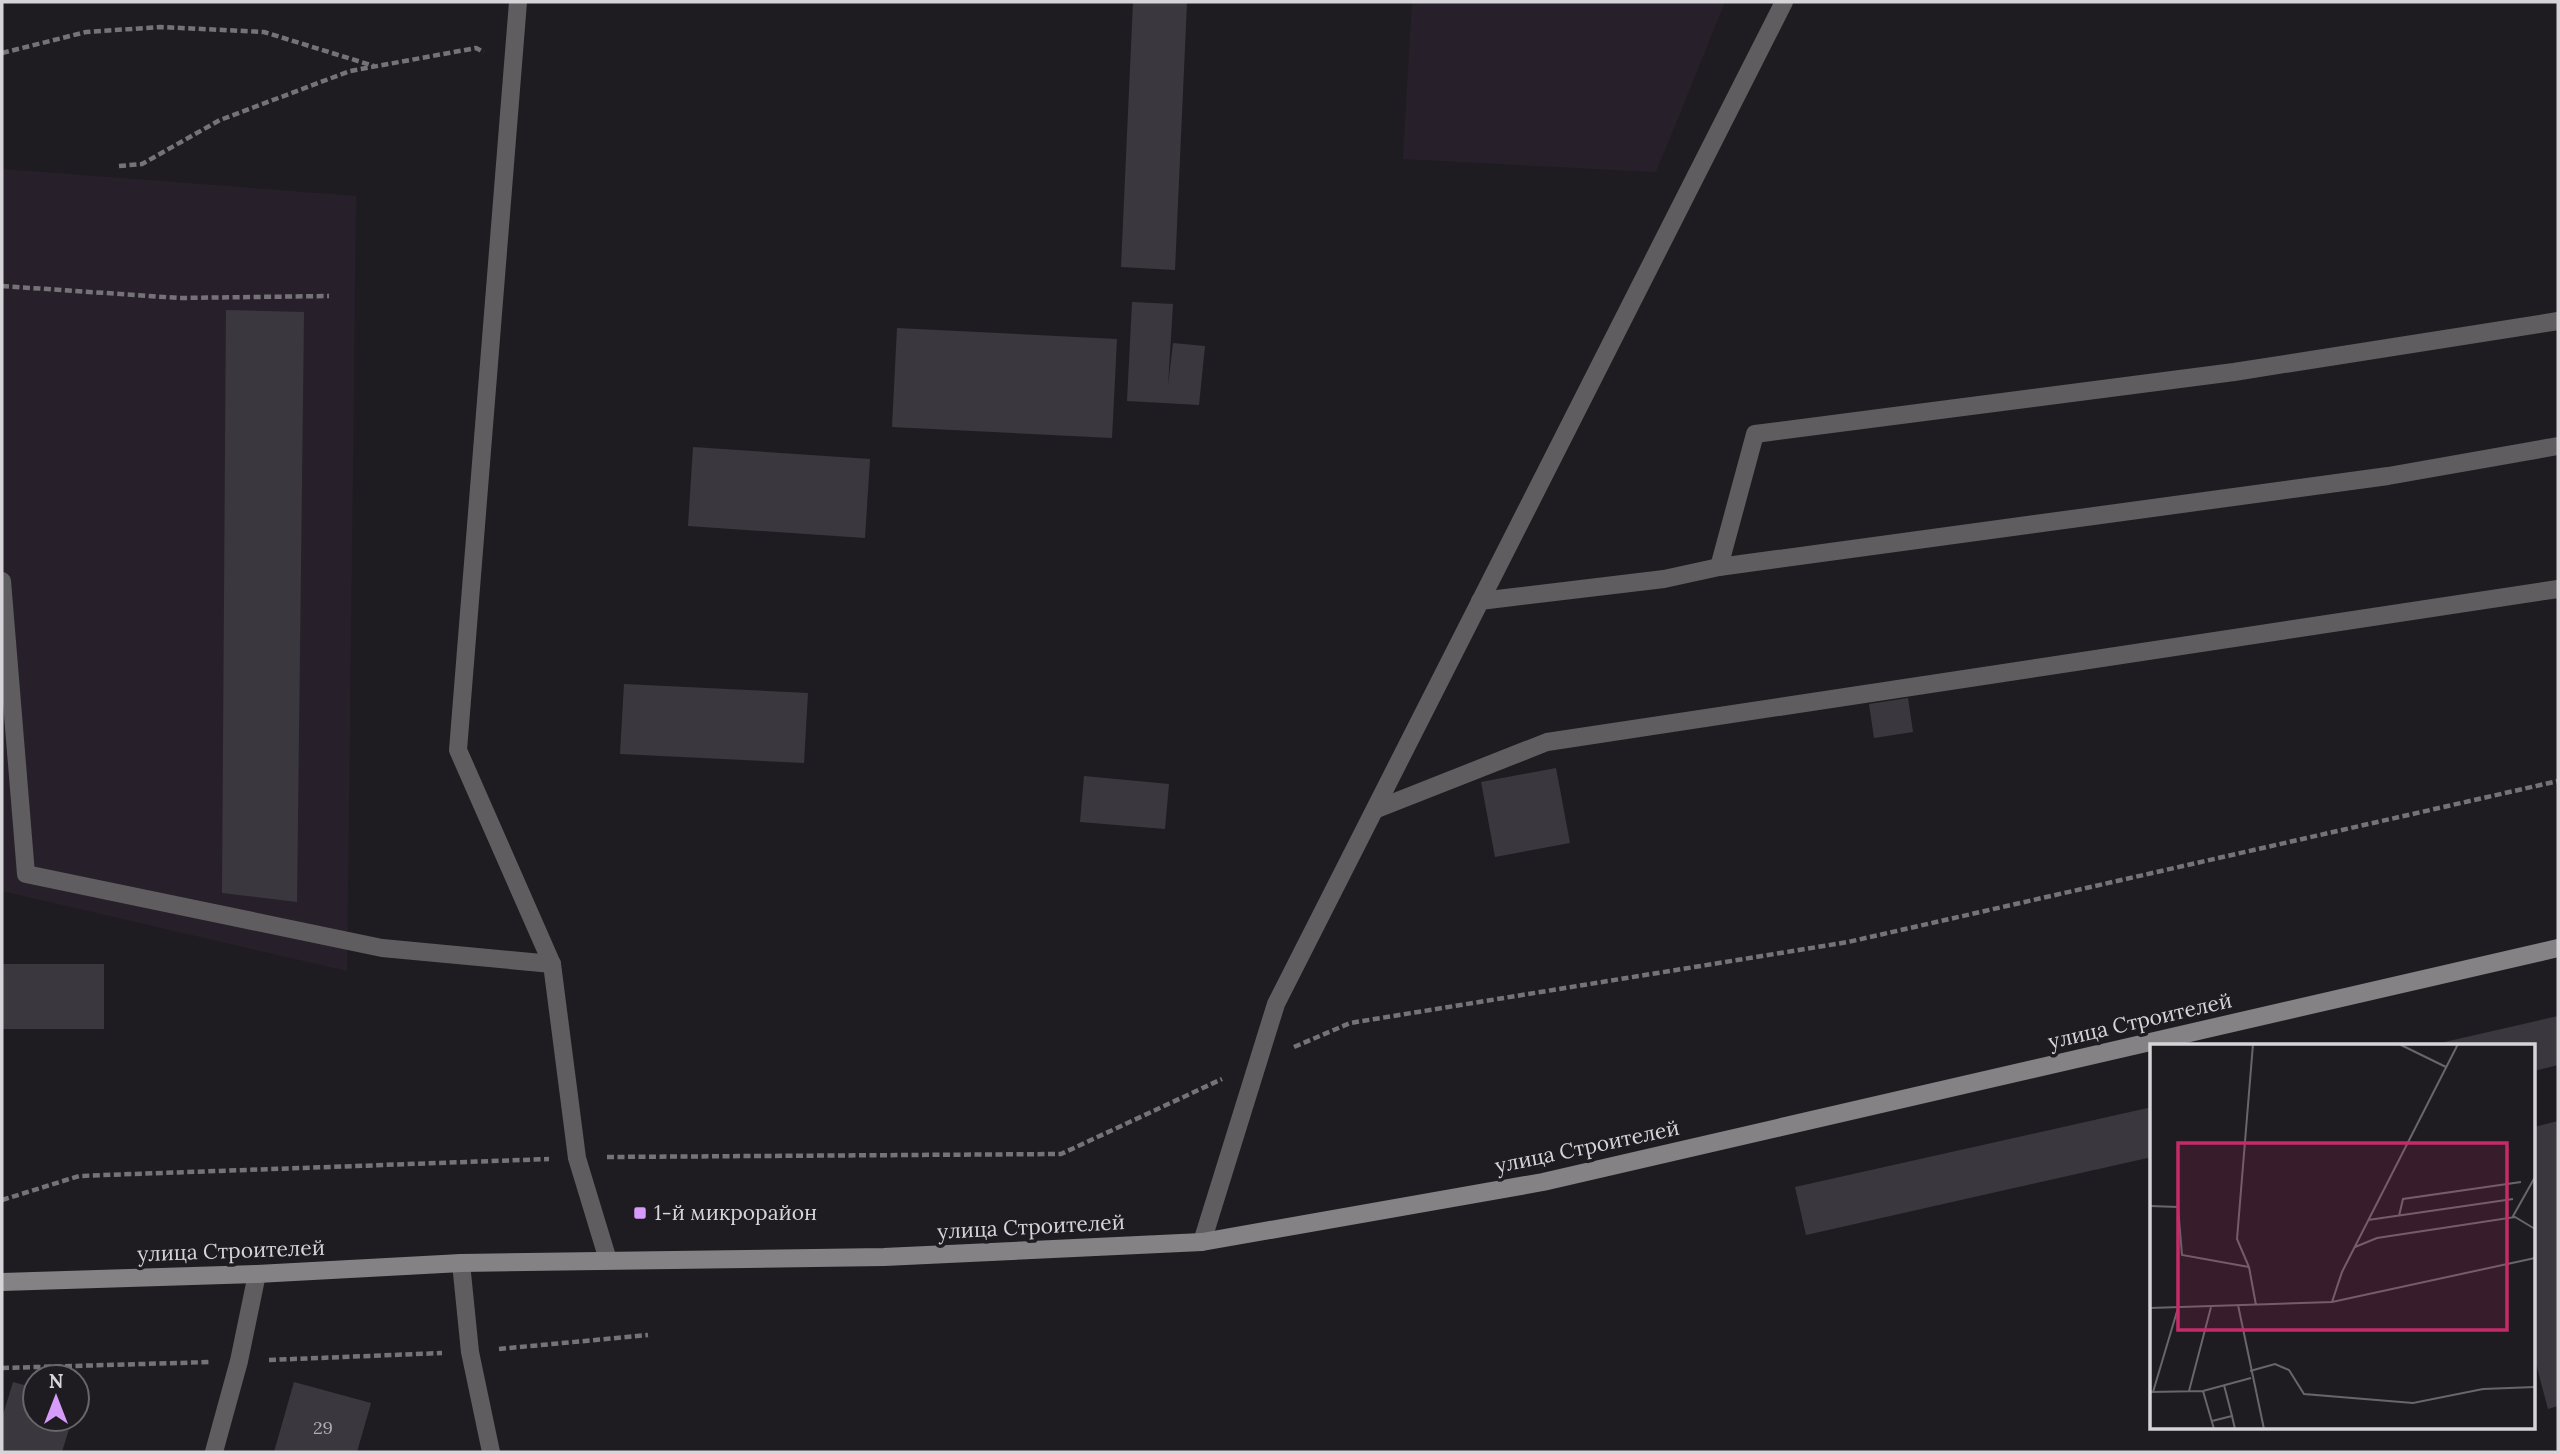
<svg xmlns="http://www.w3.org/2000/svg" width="2560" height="1454" font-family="Lora,serif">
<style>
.built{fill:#27202b}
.building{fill:#3b373e}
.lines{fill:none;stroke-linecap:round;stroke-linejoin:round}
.path{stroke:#767378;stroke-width:4.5;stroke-dasharray:7 3.5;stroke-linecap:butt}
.lane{stroke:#5f5d60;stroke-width:18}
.street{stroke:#5f5d60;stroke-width:18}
.secondary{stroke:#858286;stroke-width:18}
.poi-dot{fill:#d79bf9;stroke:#1f1c21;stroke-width:2.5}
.labels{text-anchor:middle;stroke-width:7;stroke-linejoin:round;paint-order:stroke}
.number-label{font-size:18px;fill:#afadb2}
.street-label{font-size:21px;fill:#d6d4d8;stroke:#1f1c21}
.poi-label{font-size:21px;fill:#d6d4d8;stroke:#1f1c21;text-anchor:start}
.inset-road{fill:none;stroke:#68666a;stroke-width:2}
.view{fill:#c42b68;fill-opacity:0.15;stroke:#c42b68;stroke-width:3.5}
.inset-edge{fill:none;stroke:#d6d4d8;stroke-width:3.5}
</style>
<rect width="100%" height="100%" fill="#1f1c21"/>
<!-- built -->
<g class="built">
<path d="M 1412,2 L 1725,2 L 1656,172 L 1403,159 Z"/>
<path d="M 2,169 L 356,196 L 347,971 L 2,891 Z"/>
</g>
<!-- building -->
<g class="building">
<path d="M 1133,2 L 1187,2 L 1175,270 L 1121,267 Z"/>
<path d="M 1132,302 L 1173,304 L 1168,386 L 1173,343 L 1205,346 L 1199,405 L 1127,401 Z"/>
<path d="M 226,310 L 304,312 L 297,902 L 222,893 Z"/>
<path d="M 897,328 L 1117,339 L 1112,438 L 892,427 Z"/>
<path d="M 693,447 L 870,459 L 865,538 L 688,526 Z"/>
<path d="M 624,684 L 808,693 L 804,763 L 620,754 Z"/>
<path d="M 1908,698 L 1913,732 L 1874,738 L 1869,704 Z"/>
<path d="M 1556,768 L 1570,843 L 1495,857 L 1481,782 Z"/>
<path d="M 1084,776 L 1169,784 L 1165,829 L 1080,822 Z"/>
<rect x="3" y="964" width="101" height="65"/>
<path d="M 2558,1016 L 2558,1065 L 2534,1071 L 2534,1046 L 2427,1046 Z"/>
<path d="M 2152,1107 L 2152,1157 L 1806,1235 L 1795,1187 Z"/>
<path d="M 2558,1121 L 2558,1406 L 2548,1409 L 2534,1356 L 2534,1127 Z"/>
<path d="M 13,1382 L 35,1388 L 35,1419 L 72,1419 L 62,1452 L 2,1452 L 2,1418 Z"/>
<path d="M 294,1382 L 371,1403 L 357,1452 L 274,1452 Z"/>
</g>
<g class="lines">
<!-- path -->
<g class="path">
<path d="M 2,53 L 86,32 L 161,27 L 264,32 L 374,66"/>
<path d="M 119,166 L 142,164 L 220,120 L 350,71 L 476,48 L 484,52"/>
<path d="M 2,286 L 179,298 L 329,296"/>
<path d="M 1294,1047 L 1350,1023 L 1848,942 L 2558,781"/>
<path d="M 607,1157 L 1061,1154 L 1222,1079"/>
<path d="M 2,1200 L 79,1176 L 549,1159"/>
<path d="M 499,1349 L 648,1335"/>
<path d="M 269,1360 L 442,1353"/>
<path d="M 2,1368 L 211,1362"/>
</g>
<!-- lane -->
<g class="lane">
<path d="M 518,2 L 458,750 L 552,964 L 577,1158 L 608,1260"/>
<path d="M 1719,567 L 1755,434 L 2234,372 L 2558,321"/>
<path d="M 2,581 L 26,874 L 382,948 L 552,964"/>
<path d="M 1480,601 L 1664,579 L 1719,567 L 2388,476 L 2558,446"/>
<path d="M 1377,809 L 1547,742 L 2558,589"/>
<path d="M 1202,1242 L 1276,1004 L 1784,2"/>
<path d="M 214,1452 L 239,1361 L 257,1274"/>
</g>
<!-- street -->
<path class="street" d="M 461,1263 L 470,1352 L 491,1452"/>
<!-- secondary -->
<path class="secondary" d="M 2,1282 L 257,1274 L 461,1263 L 884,1257 L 1202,1242 L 1543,1182 L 2558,948"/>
</g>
<!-- markers -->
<rect class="poi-dot" x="633" y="1206" width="14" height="14" rx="3.5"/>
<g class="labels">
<!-- number labels -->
<g class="number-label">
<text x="323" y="1434">29</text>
</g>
<!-- street labels -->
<g class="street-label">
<text transform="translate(2140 1021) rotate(-13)" y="7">улица Строителей</text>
<text transform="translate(1587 1147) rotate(-12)" y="7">улица Строителей</text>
<text transform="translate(1031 1227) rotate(-3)" y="7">улица Строителей</text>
<text transform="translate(231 1251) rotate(-2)" y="7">улица Строителей</text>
</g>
<!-- poi labels -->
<g class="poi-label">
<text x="654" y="1220">1-й микрорайон</text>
</g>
</g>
<!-- overview -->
<g transform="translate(2150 1044)">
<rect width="385" height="385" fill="#1f1c21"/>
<path class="inset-road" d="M 103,0 L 87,195 L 99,223 L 106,261M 249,0 L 296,23M 0,162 L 28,163 L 32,211 L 99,223M 249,172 L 253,155 L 371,138M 362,174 L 385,133M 218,176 L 363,155M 205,203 L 227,194 L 365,173 L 385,185M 182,258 L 192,228 L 308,0M 88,261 L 114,385M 0,264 L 182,258 L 385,214M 100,327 L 125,320 L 139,326 L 154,350 L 263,359 L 333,345 L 385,343M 74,341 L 82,372M 39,347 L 61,263M 53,347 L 64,385M 0,348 L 53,347 L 101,334M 3,348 L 28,264M 62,377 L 82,372 L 85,385"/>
<path class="view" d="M 28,99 L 357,99 L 357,286 L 28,286 Z"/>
<rect width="385" height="385" class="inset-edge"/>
</g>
<!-- border -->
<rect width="2560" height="1454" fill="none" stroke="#d6d4d8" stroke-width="7"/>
<!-- north arrow -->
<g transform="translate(56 1398)"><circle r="33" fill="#1f1c21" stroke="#68666a" stroke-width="2"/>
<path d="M0-5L12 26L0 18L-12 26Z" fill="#d79bf9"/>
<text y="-10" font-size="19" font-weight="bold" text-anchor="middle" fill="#d6d4d8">N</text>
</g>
</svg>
